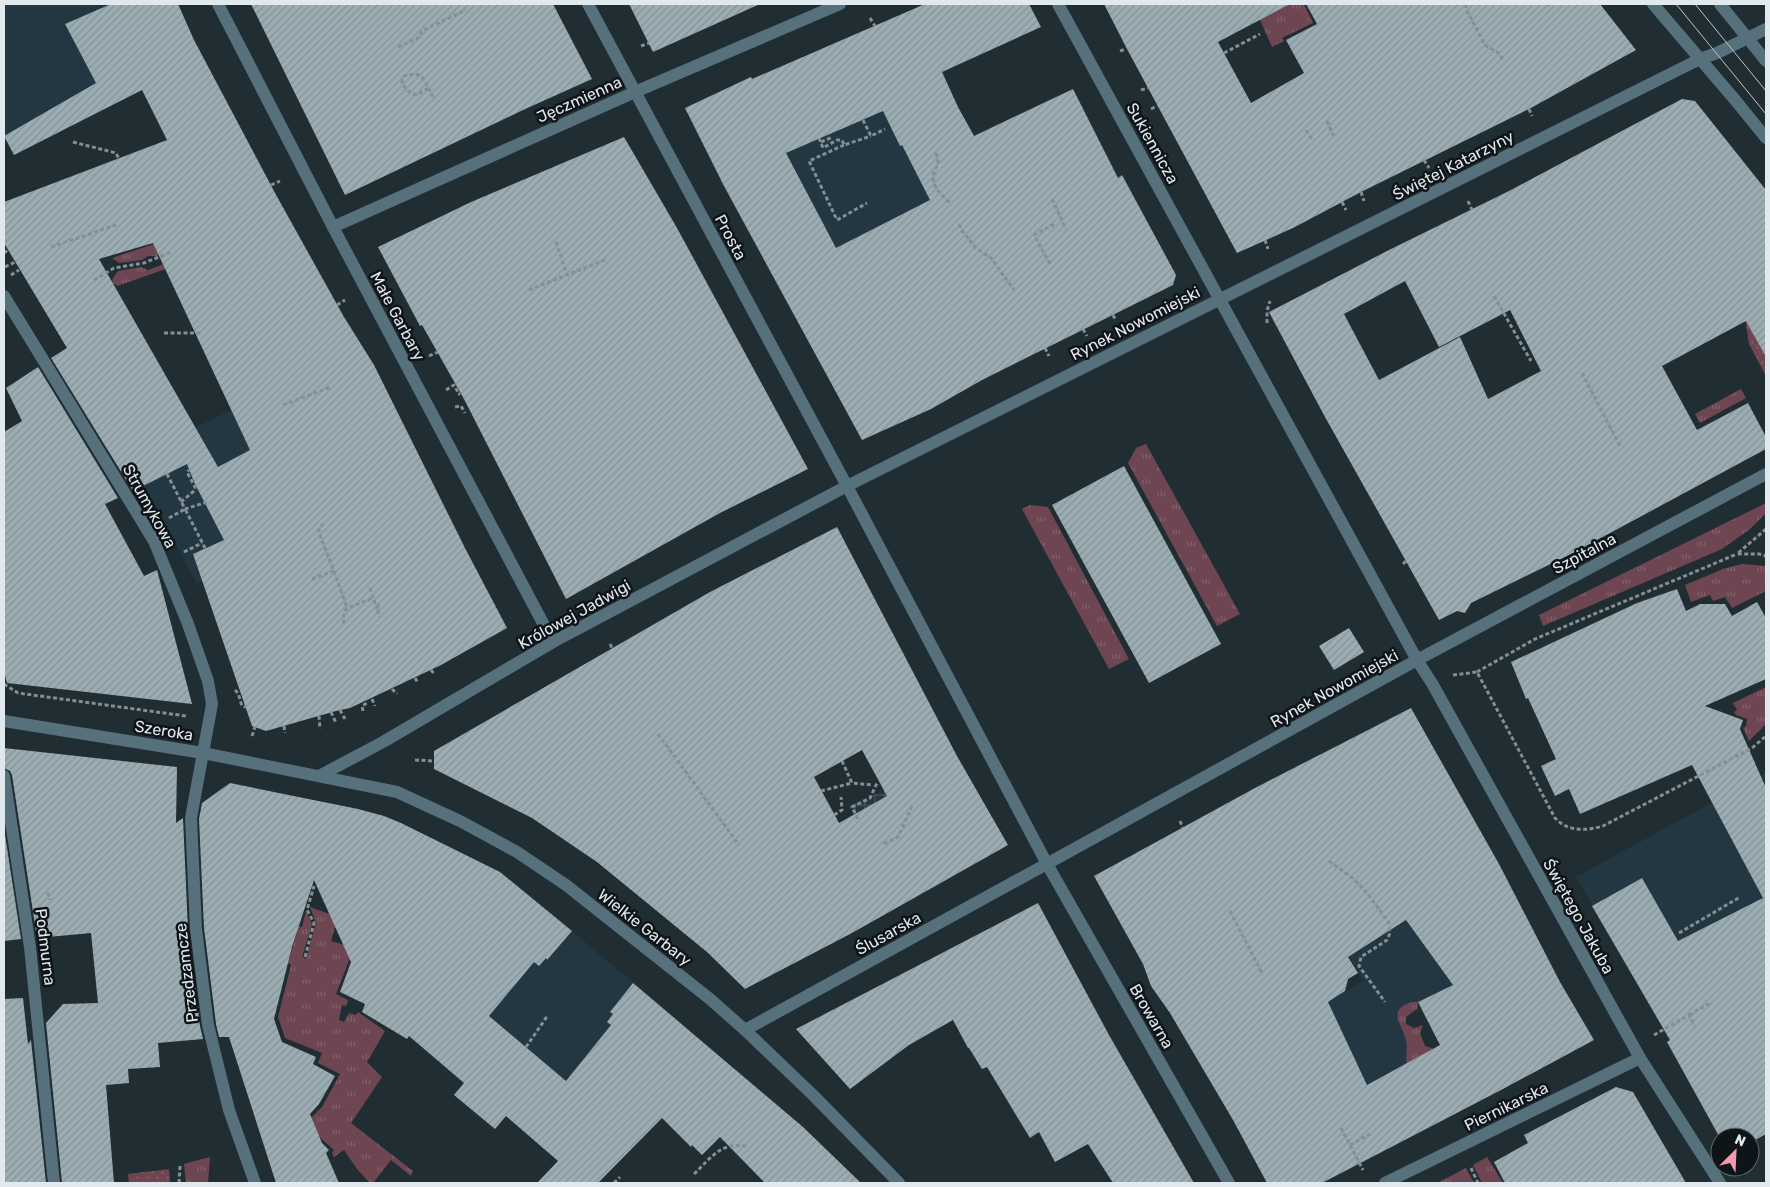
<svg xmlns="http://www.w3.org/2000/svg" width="1770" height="1187" font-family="Rubik,sans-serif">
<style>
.built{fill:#223741}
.industrial{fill:url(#industrial-grid)}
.grass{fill:url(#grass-tufts)}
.park{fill:url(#park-dots)}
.building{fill:url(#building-hatch);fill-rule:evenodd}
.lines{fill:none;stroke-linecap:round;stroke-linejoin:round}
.path{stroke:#848e93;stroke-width:3;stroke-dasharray:4 2.5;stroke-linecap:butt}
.minor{stroke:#56707c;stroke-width:12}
.tram{stroke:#bcc6ca;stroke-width:1}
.labels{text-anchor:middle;stroke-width:5;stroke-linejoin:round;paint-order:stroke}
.street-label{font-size:16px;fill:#e0e9ed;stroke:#0e1417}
</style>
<defs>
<pattern id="industrial-grid" width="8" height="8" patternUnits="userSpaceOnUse" patternTransform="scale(1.25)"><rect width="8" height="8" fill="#223741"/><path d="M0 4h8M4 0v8" fill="none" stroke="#42545d"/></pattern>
<pattern id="grass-tufts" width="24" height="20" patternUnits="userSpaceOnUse" patternTransform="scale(1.25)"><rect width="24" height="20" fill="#6e4651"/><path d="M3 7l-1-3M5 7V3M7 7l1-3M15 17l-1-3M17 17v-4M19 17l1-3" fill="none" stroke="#82616a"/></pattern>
<pattern id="park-dots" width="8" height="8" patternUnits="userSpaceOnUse" patternTransform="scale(1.25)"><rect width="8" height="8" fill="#6e4651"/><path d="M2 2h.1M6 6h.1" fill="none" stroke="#82616a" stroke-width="1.8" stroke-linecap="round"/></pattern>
<pattern id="building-hatch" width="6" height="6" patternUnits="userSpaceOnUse" patternTransform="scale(1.25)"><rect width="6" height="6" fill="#9bacb3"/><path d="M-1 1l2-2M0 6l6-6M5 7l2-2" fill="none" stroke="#859298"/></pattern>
</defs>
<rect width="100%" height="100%" fill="#202d33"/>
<!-- built -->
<g class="built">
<path d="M 4,4 L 178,4 L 194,40 L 73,96 L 4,136 Z"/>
<path d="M 925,4 L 1029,4 L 1041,27 L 974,56 L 942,73 L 958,107 L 1019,214 L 969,285 L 1011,366 L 982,380 L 873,230 L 836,248 L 834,244 L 772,276 L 725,186 L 723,187 L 720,181 L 721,180 L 688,114 L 687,114 L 684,109 L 750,76 L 752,79 Z"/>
<path d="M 363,347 L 387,391 L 318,421 L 242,565 L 197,583 L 129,459 Z"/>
<path d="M 1319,754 L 1388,896 L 1453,985 L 1418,1002 L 1399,1015 L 1461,1111 L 1383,1151 L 1367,1084 L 1343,1035 L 1324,1004 L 1363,981 L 1255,788 Z"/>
<path d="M 1766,769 L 1766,987 L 1669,1040 L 1576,877 L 1764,774 Z"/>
<path d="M 512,881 L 690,1030 L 558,1161 L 506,1116 L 495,1129 L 454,1095 L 464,1082 L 409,1036 L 467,961 Z"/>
</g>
<!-- industrial -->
<path class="industrial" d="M 891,787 L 869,843 L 849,806 Z"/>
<!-- grass -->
<g class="grass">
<path d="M 1253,4 L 1304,4 L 1313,23 L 1282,38 L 1284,41 L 1272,47 Z"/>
<path d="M 175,237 L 183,263 L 117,286 L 115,284 L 112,284 L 113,278 L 118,271 L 141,267 L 148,270 L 169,262 L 166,248 L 157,256 L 148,256 L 142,260 L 119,263 L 112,258 Z"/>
<path d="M 1741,389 L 1746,398 L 1700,423 L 1695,414 Z"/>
<path d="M 1146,444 L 1240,614 L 1217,626 L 1128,463 L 1136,448 Z"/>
<path d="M 1766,503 L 1766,513 L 1750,529 L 1722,549 L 1543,626 L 1539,615 Z"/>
<path d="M 1030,505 L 1048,507 L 1129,659 L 1109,669 L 1022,509 Z"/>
<path d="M 1742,564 L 1766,566 L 1766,591 L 1732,608 L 1725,597 L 1713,601 L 1710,595 L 1691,602 L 1685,585 L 1723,569 Z"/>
<path d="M 1766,687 L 1766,724 L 1749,741 L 1743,728 L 1746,726 L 1747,719 L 1736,715 L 1734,712 L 1737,710 L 1733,703 Z"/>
<path d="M 310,907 L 338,917 L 331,941 L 354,948 L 336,994 L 348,1000 L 346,1006 L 342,1005 L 339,1020 L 344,1022 L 349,1013 L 356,1015 L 358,1012 L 385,1031 L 367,1062 L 382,1077 L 351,1123 L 413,1171 L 411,1176 L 391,1160 L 373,1183 L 370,1183 L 357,1169 L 344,1150 L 334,1157 L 332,1153 L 334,1150 L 305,1124 L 322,1107 L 340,1074 L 318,1063 L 322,1053 L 285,1038 L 278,1017 L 291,965 L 288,963 L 299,926 L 302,927 L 306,911 L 312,924 L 302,957 L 306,959 L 316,923 Z"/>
<path d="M 1412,1002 L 1418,1002 L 1417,1009 L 1406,1017 L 1406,1024 L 1414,1028 L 1423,1025 L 1420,1033 L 1425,1046 L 1434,1049 L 1407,1064 C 1405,1056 1408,1048 1406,1040 C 1402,1024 1386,1010 1412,1002 Z"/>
<path d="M 210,1157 L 208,1183 L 186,1183 L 184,1164 Z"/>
<path d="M 1487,1157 L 1503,1183 L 1482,1183 L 1473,1165 Z"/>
<path d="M 1466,1168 L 1474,1183 L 1437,1183 Z"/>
</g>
<!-- park -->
<g class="park">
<path d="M 1745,317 L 1766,357 L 1766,376 L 1749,344 Z"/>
<path d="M 169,1169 L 170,1183 L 129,1183 L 128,1174 Z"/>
</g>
<!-- building -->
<g class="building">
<path d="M 111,4 L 178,4 L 194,40 L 275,193 L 344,317 L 374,365 L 466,550 L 507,628 L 441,665 L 350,708 L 336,711 L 266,731 L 252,726 L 193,554 L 224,540 L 195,484 L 187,464 L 133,491 L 51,358 L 67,348 L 4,243 L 4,202 L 167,140 L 142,90 L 14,155 L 4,136 L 96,83 L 65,24 ZM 153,243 L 250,450 L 218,467 L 99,259 Z"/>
<path d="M 251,4 L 553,4 L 592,79 L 523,110 L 345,195 Z"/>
<path d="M 629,4 L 760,4 L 653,52 Z"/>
<path d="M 925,4 L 1029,4 L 1041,27 L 942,72 L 958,107 L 974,136 L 1073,89 L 1118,178 L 1122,175 L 1176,275 L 1173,285 L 982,380 L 931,409 L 862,440 L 724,186 L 685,108 L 751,77 L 752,79 ZM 883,111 L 900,146 L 902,145 L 930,200 L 836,248 L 786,153 Z"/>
<path d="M 1104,4 L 1290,4 L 1218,42 L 1251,103 L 1304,73 L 1286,40 L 1317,24 L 1306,4 L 1600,4 L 1636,50 L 1529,109 L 1361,192 L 1293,228 L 1237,253 L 1127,49 Z"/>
<path d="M 1682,99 L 1695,101 L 1766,190 L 1766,357 L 1746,321 L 1662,366 L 1697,430 L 1748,403 L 1766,437 L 1766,449 L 1573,553 L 1471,603 L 1465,613 L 1457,611 L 1439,620 L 1325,417 L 1269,312 L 1389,250 L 1509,191 ZM 1405,281 L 1439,347 L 1510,310 L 1541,371 L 1488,399 L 1460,337 L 1379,380 L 1344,314 Z"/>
<path d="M 624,137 L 677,228 L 808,469 L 720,513 L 566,599 L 464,399 L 422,325 L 420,326 L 378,247 L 471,202 Z"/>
<path d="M 38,367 L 118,498 L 105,504 L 144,576 L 157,570 L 192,704 L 7,683 L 4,672 L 4,432 L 22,421 L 6,388 Z"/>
<path d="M 1124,466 L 1221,644 L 1149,683 L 1052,505 Z"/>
<path d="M 837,527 L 957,756 L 1008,845 L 852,933 L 745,989 L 707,952 L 597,862 L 532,818 L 434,769 L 434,751 L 710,592 ZM 862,750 L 887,796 L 839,823 L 814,777 Z"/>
<path d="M 1677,589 L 1686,611 L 1700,604 L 1725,604 L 1732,616 L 1757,602 L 1766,618 L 1766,679 L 1705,706 L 1743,720 L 1740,729 L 1766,788 L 1766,1134 L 1750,1143 L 1750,1137 L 1720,1138 L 1667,1042 L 1670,1040 L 1592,906 L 1642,878 L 1678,941 L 1763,898 L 1692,765 L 1580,814 L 1569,789 L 1555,796 L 1541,766 L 1556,759 L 1528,698 L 1526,699 L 1511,662 L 1637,603 Z"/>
<path d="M 1349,628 L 1364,652 L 1334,670 L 1319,646 Z"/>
<path d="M 1411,708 L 1499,864 L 1560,982 L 1594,1040 L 1501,1090 L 1322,1183 L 1267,1183 L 1233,1120 L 1170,1013 L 1151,986 L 1143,964 L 1094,876 L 1255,788 ZM 1406,920 L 1453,985 L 1418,1002 L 1440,1045 L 1367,1085 L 1328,1002 L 1345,991 L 1348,979 L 1358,973 L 1348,957 Z"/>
<path d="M 4,748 L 177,767 L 176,823 L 183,818 L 188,930 L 200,1026 L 203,1039 L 158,1043 L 160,1067 L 128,1069 L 129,1083 L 106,1085 L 114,1183 L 62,1183 L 46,1023 L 63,1004 L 98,1003 L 91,933 L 37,938 L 12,775 L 10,771 L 4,768 Z"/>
<path d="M 230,783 L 358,809 L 384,816 L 401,823 L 500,872 L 572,931 L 547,960 L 546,958 L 539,966 L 534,962 L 489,1016 L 566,1081 L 611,1025 L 607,1022 L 613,1014 L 610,1012 L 633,983 L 803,1127 L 861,1183 L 765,1183 L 720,1137 L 702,1155 L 692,1145 L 691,1147 L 662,1118 L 598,1183 L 537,1183 L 558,1161 L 506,1116 L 495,1129 L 454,1095 L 464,1083 L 409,1036 L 407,1039 L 362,1012 L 365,1004 L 340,992 L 351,962 L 314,880 L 292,947 L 274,1019 L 282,1042 L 316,1057 L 313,1064 L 335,1076 L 319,1104 L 310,1114 L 322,1143 L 329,1150 L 326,1153 L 339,1183 L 276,1183 L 229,1037 L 219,1037 L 216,1024 L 204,928 L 199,819 L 202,803 Z"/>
<path d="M 4,828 L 21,939 L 4,941 Z"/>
<path d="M 1038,903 L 1109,1035 L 1194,1183 L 1113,1183 L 1088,1144 L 1055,1162 L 1039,1132 L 1030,1138 L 987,1067 L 982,1069 L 969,1048 L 968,1048 L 953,1020 L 909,1045 L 850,1089 L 796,1029 Z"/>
<path d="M 23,998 L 28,1044 L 31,1040 L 46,1183 L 4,1183 L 4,999 Z"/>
<path d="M 1616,1087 L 1633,1092 L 1686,1183 L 1505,1183 L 1494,1162 L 1528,1143 L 1524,1135 Z"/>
</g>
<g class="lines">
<!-- path -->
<g class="path">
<path d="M 1466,4 L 1466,9 L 1485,45 L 1500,54 L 1503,61"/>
<path d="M 1548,4 L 1549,6"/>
<path d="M 870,18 L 875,26"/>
<path d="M 641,46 L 649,43"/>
<path d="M 398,47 L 418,38 L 423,30 L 466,10"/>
<path d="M 1120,51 L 1126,49"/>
<path d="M 1224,53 L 1260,34"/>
<path d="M 428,88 L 417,95 C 409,93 406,90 402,82 L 404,76 C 424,70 424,81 433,97"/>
<path d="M 1141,90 L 1148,88"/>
<path d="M 1151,109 L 1157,106"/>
<path d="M 1529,109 L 1532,116"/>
<path d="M 863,120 L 871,136 L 885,129"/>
<path d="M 1327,121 L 1334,137"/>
<path d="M 1306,130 L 1313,141"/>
<path d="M 819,138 L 823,148 L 837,140 L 842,140 L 844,145 L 871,136"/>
<path d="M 73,142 L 116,153 L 119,159"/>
<path d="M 821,142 L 833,137"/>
<path d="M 844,145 L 809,161 L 837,220 L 867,203"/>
<path d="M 936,153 C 941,166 935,165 933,176 C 932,187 943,196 950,203"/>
<path d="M 1424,160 L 1429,168"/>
<path d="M 271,185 L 280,181"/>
<path d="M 1361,192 L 1364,201"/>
<path d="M 1052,199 L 1066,229"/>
<path d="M 1468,201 L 1472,210"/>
<path d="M 1342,202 L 1346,210"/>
<path d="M 959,224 L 963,232 L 976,248 L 991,258 L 1014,290"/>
<path d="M 1265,240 L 1268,249"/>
<path d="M 556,242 L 567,275"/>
<path d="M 51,247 L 116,225"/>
<path d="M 4,253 L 8,250"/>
<path d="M 1050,264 L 1034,235 L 1055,224"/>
<path d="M 5,267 L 15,262"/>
<path d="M 11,275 L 19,270"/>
<path d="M 94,280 L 114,268 L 144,263 L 171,252"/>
<path d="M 529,290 L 607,259"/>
<path d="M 1494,296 L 1531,361"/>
<path d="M 337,305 L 345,300"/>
<path d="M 1113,315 L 1116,321"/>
<path d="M 1267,323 L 1267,311 L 1270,301"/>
<path d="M 1083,329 L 1087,336"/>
<path d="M 164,333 L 201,333"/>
<path d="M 1045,348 L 1049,356"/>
<path d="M 429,356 L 438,352"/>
<path d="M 1582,373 L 1621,448"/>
<path d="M 446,390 L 454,385 L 459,394 L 460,393"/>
<path d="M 283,405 L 331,387"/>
<path d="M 455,407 L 461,406 L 465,413"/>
<path d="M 167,474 L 185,509 L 207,502"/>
<path d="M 181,502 L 194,491 L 195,487 L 187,472 L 189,470"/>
<path d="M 169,518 L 185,509 L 205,548"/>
<path d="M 1766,529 L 1737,554 L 1759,554 L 1766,556"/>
<path d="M 184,552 L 202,543"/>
<path d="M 1403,564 L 1406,561"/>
<path d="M 334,571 L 347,608"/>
<path d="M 312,579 L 334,571 L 319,533 L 319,529 L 323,524"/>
<path d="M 370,588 L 377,609"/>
<path d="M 379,604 L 377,609 L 380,617"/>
<path d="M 344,624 C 343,618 343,613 347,608 L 373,598"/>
<path d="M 610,644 L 612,648"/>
<path d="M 431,670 L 435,675"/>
<path d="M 1477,672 L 1535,639 L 1737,554"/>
<path d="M 1453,675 L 1477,672 L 1555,818 C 1568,832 1586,831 1603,826 L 1752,748 L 1766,736"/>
<path d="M 415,678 L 418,683"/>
<path d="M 4,684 L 18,693 L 186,716"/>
<path d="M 392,689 L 397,694"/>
<path d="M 235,690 L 238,693 L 242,706 L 246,707"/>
<path d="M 372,699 L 375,706"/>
<path d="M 340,710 L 345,719"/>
<path d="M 363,711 L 362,706 L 367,703 L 368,701"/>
<path d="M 331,712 L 336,723"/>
<path d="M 319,716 L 320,729"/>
<path d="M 284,726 L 285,733"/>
<path d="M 658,734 L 739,845"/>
<path d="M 252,736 L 255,727"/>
<path d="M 415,760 L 434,761"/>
<path d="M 842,761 L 852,783 L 873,785"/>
<path d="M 821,791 L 852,783"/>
<path d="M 834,815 L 842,810 L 841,797"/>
<path d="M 858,819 L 852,807 L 870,798 L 877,783"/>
<path d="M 1180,821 L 1183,828"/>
<path d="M 884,844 L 898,837 L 912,806"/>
<path d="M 1329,861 L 1354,879 L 1367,893 L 1389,923 L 1390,933 L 1387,940 L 1361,957 L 1359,966 L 1385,1002"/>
<path d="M 47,893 L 49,895 L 50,900"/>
<path d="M 1230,911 L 1262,973"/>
<path d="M 1679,933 L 1740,897"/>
<path d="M 305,957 L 314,923 L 307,910 L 314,886"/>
<path d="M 1689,1015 L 1712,1002"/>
<path d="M 1654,1035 L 1689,1015 L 1695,1026"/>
<path d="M 526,1047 L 548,1015"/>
<path d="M 1341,1128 L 1363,1170"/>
<path d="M 1350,1145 L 1370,1134"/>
<path d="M 1471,1168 L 1478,1183"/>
<path d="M 694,1174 C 711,1158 722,1140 748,1147"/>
<path d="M 179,1183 L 180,1166"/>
<path d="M 614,1183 L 620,1177"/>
</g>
<!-- minor -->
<g class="minor">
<path d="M 218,4 L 333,227 L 553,642"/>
<path d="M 588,4 L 847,486 L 1047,864 L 1229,1183"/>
<path d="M 1058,4 L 1417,660 L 1433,685 L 1640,1058 L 1720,1183"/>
<path d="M 1653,4 L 1736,101 L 1766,138"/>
<path d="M 1720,4 L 1766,61"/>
<path d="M 333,227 L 635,92 L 840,4"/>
<path d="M 4,296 L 154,541 L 188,624 L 208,681 L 212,704 L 191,818 L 196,929 L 208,1025 L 229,1110 L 255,1183"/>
<path d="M 4,721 L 203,753 L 397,792 L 460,821 L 517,852 L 566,885 L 710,999 L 745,1030 L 814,1096 L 899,1183"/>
<path d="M 4,776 L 30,947 L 54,1183"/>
<path d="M 319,776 L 383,742 L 553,642 L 847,486 L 1700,59 L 1717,53 L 1766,29"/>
<path d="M 745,1030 L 1417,660 L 1766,474"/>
<path d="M 1385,1183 L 1640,1058"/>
</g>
<!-- tram -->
<g class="tram">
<path d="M 1676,4 L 1766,114"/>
<path d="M 1695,4 L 1766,91"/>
</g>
</g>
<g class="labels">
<!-- street labels -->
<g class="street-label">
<text transform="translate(579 99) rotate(-24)" y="6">Jęczmienna</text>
<text transform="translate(1153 143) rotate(61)" y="6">Sukiennicza</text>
<text transform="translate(1453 165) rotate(-27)" y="6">Świętej Katarzyny</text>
<text transform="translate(731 237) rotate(62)" y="6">Prosta</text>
<text transform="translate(398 316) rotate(62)" y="6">Małe Garbary</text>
<text transform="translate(1135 323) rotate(-27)" y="6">Rynek Nowomiejski</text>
<text transform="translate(150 506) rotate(61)" y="6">Strumykowa</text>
<text transform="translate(1584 553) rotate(-28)" y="6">Szpitalna</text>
<text transform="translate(574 614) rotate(-29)" y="6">Królowej Jadwigi</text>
<text transform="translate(1334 688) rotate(-29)" y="6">Rynek Nowomiejski</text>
<text transform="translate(164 730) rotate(9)" y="6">Szeroka</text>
<text transform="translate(1579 916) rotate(61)" y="6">Świętego Jakuba</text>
<text transform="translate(645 927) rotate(38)" y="6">Wielkie Garbary</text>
<text transform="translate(888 933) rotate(-29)" y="6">Ślusarska</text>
<text transform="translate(46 947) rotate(83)" y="6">Podmurna</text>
<text transform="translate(186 973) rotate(-97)" y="6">Przedzamcze</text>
<text transform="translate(1152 1016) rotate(60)" y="6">Browarna</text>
<text transform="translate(1506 1106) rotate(-26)" y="6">Piernikarska</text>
</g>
</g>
<!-- border -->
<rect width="1770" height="1187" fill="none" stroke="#e0e9ed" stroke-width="10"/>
<!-- north arrow -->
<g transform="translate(1735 1152) rotate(24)"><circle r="24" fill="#0e1417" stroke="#62696d"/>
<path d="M0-4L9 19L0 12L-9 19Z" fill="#f19ab2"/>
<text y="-8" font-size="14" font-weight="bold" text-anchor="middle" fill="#e0e9ed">N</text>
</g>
</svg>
